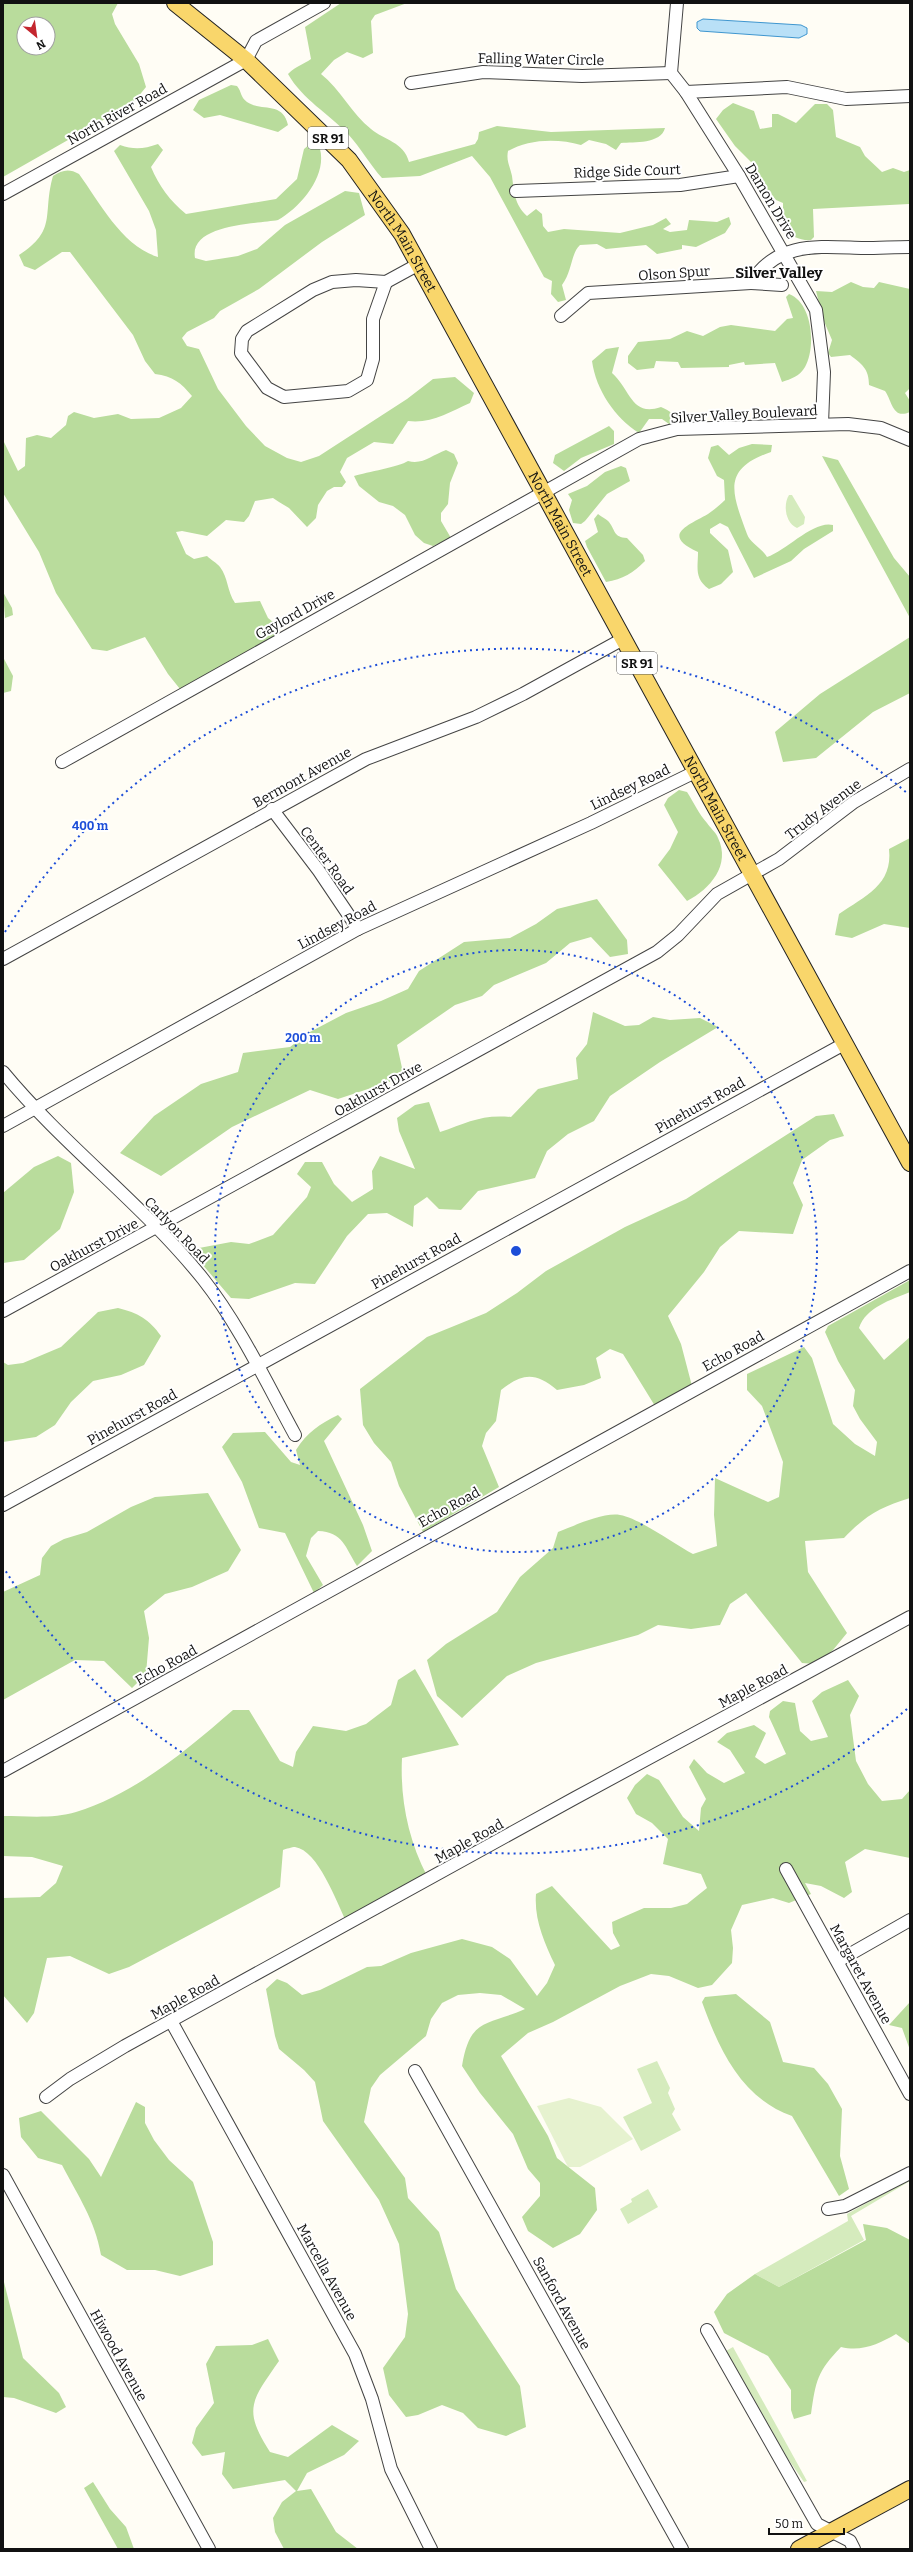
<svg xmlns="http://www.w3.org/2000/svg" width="913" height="2552" font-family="Bitter,serif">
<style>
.green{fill:#d5ebbd}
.forest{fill:#b9dc9c;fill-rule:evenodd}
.pitch{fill:#e6f2cf}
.water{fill:#b9e0f7;stroke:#3f96cf}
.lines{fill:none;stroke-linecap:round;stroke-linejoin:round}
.minor-casing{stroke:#444;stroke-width:14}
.major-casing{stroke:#222;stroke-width:18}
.minor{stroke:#fff;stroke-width:12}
.major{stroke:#f9d66b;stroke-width:16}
.ring{fill:none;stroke:#1d4ed8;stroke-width:2;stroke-dasharray:2 4}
.labels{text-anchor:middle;stroke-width:4;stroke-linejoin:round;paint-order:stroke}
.shield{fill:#fff;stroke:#585858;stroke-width:1}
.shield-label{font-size:13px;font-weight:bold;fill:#111}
.street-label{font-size:14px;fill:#111;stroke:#fff}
.neighbourhood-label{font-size:15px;font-weight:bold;fill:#111;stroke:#fff}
.centre{fill:#1d4ed8;stroke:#fff;stroke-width:2}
.ring-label{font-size:12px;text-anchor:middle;font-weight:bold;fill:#1d4ed8;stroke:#fff;stroke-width:4;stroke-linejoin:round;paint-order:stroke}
</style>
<rect width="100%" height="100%" fill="#fffdf5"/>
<!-- green -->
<g class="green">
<path d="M 789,495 L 792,495 L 805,517 L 804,524 L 797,528 C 785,523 783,504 789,495 Z"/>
<path d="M 657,2061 L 670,2088 L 668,2093 L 675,2109 L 672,2114 L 681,2130 L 641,2151 L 623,2117 L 652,2103 L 637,2069 Z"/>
<path d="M 910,2179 L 910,2181 L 851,2216 L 864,2240 L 779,2287 L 755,2274 L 848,2221 L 847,2214 Z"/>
<path d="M 648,2189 L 658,2207 L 628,2224 L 620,2209 L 632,2202 L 631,2199 Z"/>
<path d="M 733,2347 L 807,2481 L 804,2482 L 786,2456 L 726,2351 Z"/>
</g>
<!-- forest -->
<g class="forest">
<path d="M 3,3 L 118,3 L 112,14 L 115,24 L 139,64 L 146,87 L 133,103 L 3,177 ZM 24,24 L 48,24 L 48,48 L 24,48 Z"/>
<path d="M 341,3 L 407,3 L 375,15 L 371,21 L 373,53 L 363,58 L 347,52 L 334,60 L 321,74 C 340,89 352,114 371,129 C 384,140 404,142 409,162 L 475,144 L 478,139 L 479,132 L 497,126 L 551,132 L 665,128 C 661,144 634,142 621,143 L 616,150 L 606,144 L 589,140 L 581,145 C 558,138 528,139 508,151 C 506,161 510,166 512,176 C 514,191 514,204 527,216 L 536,209 L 542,214 L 543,226 L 548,232 L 564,229 L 620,233 L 653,225 L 666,218 L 671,224 L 663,229 L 670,232 L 687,230 L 689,220 L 717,222 L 729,217 L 731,224 L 725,233 L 696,247 L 682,245 L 682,249 L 657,254 L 646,245 L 606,249 L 597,244 L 580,245 C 571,253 572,272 562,285 L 566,300 L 558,302 L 551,294 L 552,281 L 544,277 L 490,177 L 472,156 L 420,176 L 382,178 C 370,165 361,148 348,134 C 329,114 302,99 288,74 C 297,65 303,65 311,59 L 305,27 Z"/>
<path d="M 231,85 L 237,86 C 242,92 240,97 247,102 C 262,112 283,101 288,125 L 278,132 L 220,115 L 204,118 L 193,110 L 199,100 Z"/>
<path d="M 733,103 L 754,111 L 760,129 L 772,127 L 772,114 L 778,114 L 796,123 L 815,104 L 827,104 L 833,110 L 836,137 L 860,147 L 865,156 L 882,172 L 893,168 L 904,172 L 910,170 L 910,227 L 909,204 L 813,209 L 814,237 L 811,240 C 802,241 789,237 786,227 L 788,223 L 786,219 L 776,217 L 775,215 L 783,210 L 783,203 L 776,200 L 762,183 L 755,174 L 752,163 L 735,146 L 716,119 L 723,110 Z"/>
<path d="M 158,144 L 163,150 L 151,167 C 159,186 170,201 186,214 L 276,199 L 297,179 L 304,149 L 310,144 L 320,149 C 327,176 301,207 278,220 C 256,224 189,224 195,258 L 206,261 L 238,256 L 257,249 L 285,225 L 345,191 L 359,193 L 365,215 L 322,242 L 259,289 L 220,311 L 214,318 L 187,332 L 182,338 L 187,346 L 199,349 L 218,389 L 246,426 L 265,446 L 287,458 L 301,462 L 319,456 L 407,399 L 433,379 L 455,377 L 474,393 L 470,403 C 450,412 431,424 408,421 L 393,444 L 374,442 L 347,458 L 340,472 L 346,482 L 342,487 L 334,487 L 327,491 L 318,505 L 316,518 L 307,527 L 289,508 L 279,502 L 273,498 L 255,501 L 249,516 L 244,522 L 226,520 L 207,536 L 182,531 L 176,532 L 186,554 L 194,559 L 207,556 C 211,560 217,563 220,567 C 228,577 227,591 235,603 L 260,601 L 268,618 L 278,626 L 280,633 L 270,642 L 180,689 L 168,674 L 145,637 L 107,651 L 92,649 L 56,593 L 39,552 L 3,493 L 3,440 L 18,471 L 25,466 L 26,438 L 37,435 L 51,438 L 66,425 L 68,416 L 74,412 L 94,418 L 118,414 L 131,419 L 159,418 L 181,408 L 192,396 C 181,383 173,376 155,374 L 145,361 L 133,335 L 70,252 L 62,252 L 35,270 L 24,266 L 19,255 C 58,230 42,214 53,176 C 62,170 69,168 79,174 C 100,203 122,246 158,257 L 156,230 L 149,211 L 114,151 L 120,145 C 134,150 144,149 158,144 Z"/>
<path d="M 851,282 L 863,287 L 874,288 L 879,282 L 910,289 L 910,388 L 905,393 L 910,401 L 910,412 C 892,420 892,400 885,391 L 869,385 C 869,369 862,364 850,355 L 831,357 L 828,353 L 832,340 L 823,319 L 816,291 L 832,292 Z"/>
<path d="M 789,294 C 813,303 816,348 805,367 C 800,376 791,379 782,382 L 775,363 L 745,365 L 744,362 L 729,365 L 729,367 L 681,368 L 678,362 L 656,361 L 654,368 L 637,370 L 628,363 L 628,356 L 638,342 L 670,339 L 687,331 L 703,336 L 720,327 L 731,325 L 775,331 L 787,319 L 793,318 L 786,297 Z"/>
<path d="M 619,347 L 612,373 C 631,390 631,417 661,407 C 670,411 676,415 680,423 L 669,424 L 662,419 L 649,419 L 639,433 C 615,418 596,390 592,361 L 606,349 Z"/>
<path d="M 609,426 L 614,431 L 614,444 L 581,458 L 564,471 L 553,463 L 555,455 Z"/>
<path d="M 752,444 L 772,445 L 771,452 C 721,469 732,493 747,534 C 750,543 762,548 767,557 C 787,550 814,520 833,525 L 833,531 L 804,549 L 791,561 L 754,578 L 728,527 L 720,523 L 710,529 L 710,533 L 728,550 L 733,572 L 721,584 L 709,589 C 694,579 698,567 698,552 C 661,535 687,526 708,514 C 714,510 720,505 725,500 L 724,480 L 717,476 L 708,458 L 711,447 L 718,445 L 729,455 L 739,448 Z"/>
<path d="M 446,450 L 454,454 L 458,463 L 450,483 L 448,504 L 441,513 L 441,521 L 451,538 L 433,546 L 424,543 L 415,535 L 405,515 L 393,506 L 379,502 L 359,486 L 354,476 C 367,472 399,467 408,461 C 423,465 432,455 446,450 Z"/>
<path d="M 822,456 L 838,460 L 894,558 L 910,577 L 910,618 Z"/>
<path d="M 621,466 L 626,468 L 630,481 L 607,494 L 585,521 L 581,524 L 573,523 L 569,510 L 572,500 L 568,494 L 587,486 L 605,472 Z"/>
<path d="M 598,514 C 601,517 607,519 609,522 C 616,531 613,537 627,538 L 643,555 L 645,561 C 633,573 623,579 606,582 L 587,547 L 585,541 L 598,532 L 594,519 Z"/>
<path d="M 3,592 L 12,608 L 13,615 L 5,618 Z"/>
<path d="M 910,637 L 910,693 L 873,712 L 816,758 L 783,762 L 775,732 L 820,694 Z"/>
<path d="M 3,657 L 13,676 L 11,691 L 3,693 Z"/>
<path d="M 679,790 L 687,792 C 694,803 699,814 707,823 C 710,828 716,832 718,838 C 731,865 710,889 687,901 L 658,865 L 670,849 L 678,832 L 664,805 L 668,798 Z"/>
<path d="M 910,838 L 910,928 L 884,924 L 852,938 L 835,935 L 839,914 C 865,896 893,885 889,849 Z"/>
<path d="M 597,899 L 627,940 L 628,954 L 610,957 L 591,937 L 570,943 L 546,963 L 494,985 L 482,996 L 455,1005 L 397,1045 L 404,1077 L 338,1099 L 310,1090 L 232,1127 L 161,1176 L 120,1153 L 154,1116 L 201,1084 L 238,1072 L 243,1053 L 290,1047 L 308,1033 L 346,1013 L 381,1001 L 408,989 L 419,971 L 464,942 L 510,938 L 536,924 L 557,909 Z"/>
<path d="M 593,1012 L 625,1026 L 639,1025 L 653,1017 L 670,1020 L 700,1018 L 718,1027 L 660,1062 L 610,1096 L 594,1121 L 568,1134 L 547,1151 L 535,1178 L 478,1191 L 461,1210 L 439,1209 L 427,1197 L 414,1206 L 413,1227 L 387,1213 L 368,1214 L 347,1236 L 315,1284 L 295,1283 L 249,1299 L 231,1298 L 202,1264 L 199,1248 L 231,1242 L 249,1244 L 273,1235 L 307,1197 L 311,1187 L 297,1174 L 305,1162 L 322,1162 L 334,1184 L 352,1202 L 373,1189 L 372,1171 L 380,1156 L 415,1169 L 399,1131 L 397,1118 L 415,1105 L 429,1102 L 440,1132 C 467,1123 481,1114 511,1117 L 538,1089 L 578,1079 L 576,1058 L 587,1044 Z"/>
<path d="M 834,1114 L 844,1136 L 830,1140 L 802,1160 L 793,1183 L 803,1205 L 793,1234 L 739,1231 L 720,1247 L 704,1272 L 668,1316 L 681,1344 L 692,1386 L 655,1406 L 623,1354 L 610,1349 L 596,1358 L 601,1378 L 584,1385 L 557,1390 C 535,1372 523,1373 501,1390 L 496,1421 L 486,1433 L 482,1446 L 499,1487 L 423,1532 L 399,1486 L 391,1462 L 374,1443 L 363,1425 L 360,1389 L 427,1337 L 486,1313 L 517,1293 L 546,1271 L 625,1227 L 686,1199 L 816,1116 Z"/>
<path d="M 58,1156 L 71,1163 L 74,1192 L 60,1229 L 24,1260 L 3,1263 L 3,1193 L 34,1167 Z"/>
<path d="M 910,1280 L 910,1292 C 891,1300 866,1307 859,1328 L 884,1360 L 910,1337 L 910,1498 C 880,1507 865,1516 844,1538 L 805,1541 L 808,1572 L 847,1633 L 833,1650 L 816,1664 L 802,1663 L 746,1593 L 730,1604 L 720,1625 L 691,1629 L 658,1625 L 638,1635 L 536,1663 L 507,1676 L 462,1718 L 437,1696 L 427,1660 L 446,1644 L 497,1612 L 520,1577 L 553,1548 L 558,1532 C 574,1526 603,1512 620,1515 C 639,1518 674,1544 693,1554 L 717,1546 L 714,1515 L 715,1478 L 768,1502 L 779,1497 L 783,1462 L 762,1406 L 747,1390 L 747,1374 L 804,1347 L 812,1358 L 833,1424 L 855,1444 L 875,1456 L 877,1442 L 860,1419 L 853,1406 L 855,1390 L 838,1361 L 825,1332 L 828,1326 Z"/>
<path d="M 118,1308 C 138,1313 149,1319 161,1336 L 144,1365 L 121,1375 L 93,1381 L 71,1402 L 55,1425 L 36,1437 L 3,1442 L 3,1362 L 8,1365 L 23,1363 L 61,1347 L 98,1312 Z"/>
<path d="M 338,1415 L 342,1419 L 324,1441 L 363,1525 L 372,1551 L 357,1566 C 345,1547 343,1532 318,1531 L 311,1538 L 306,1556 L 323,1585 L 314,1593 L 285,1533 L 259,1528 L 242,1482 L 222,1447 L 233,1433 L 265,1432 L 291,1462 L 300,1465 L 296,1450 C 307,1432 320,1424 338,1415 Z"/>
<path d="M 208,1493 L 241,1550 L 228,1571 L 192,1587 L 165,1594 L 144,1611 L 149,1638 L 146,1674 L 132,1688 L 104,1661 L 75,1660 L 3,1700 L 3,1592 L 40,1575 L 42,1558 L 51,1546 L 64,1539 L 87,1532 L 131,1507 L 155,1497 Z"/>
<path d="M 415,1669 L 459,1745 L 402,1758 C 400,1799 408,1839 427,1876 L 346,1921 C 337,1903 318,1850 295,1847 C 292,1847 286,1849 283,1850 L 280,1887 L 129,1967 L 109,1974 L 70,1956 L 47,1958 L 34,2013 L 27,2023 L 3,1995 L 3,1898 L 40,1897 L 56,1883 L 63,1866 L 32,1857 L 3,1856 L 3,1816 C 26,1816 54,1819 76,1812 C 135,1794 187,1750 233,1710 L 249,1710 L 280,1761 L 293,1767 L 296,1752 L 313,1726 L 346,1731 L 366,1724 L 391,1705 L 398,1680 Z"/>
<path d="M 848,1680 L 859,1696 L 850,1715 L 856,1761 L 868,1784 L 882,1801 L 902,1799 L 910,1790 L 910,1858 L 865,1849 L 845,1862 L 852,1892 L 844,1898 L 821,1886 L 805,1883 L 811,1894 L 789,1903 L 773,1898 L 742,1905 L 731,1930 L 733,1948 L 732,1963 L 712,1985 L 698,1988 L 669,1976 L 651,1974 L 620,1986 L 553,2022 L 528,2033 L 501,2056 L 548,2136 L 557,2158 L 595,2188 L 597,2210 L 580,2234 L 553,2248 L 528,2231 L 522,2217 L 540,2196 L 540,2183 L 528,2169 L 513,2134 L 480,2093 L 462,2066 C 470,2017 487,2026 525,2009 L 501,1995 L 480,1993 L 458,1995 L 442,2003 L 431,2019 L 426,2036 L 380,2075 L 371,2088 L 364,2122 L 405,2178 L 408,2198 L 439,2232 L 456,2289 L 520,2386 L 526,2427 L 506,2436 L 478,2428 L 463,2413 L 442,2405 L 418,2415 L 406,2417 L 389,2395 L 383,2368 L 405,2337 L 408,2314 L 399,2244 L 379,2200 L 323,2121 L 315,2082 L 304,2070 L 279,2049 L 275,2036 L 266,1989 L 277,1979 L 287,1983 L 302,1995 L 320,1990 L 367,1967 L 381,1966 L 411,1953 L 462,1939 L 492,1947 L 510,1959 L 537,1996 L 547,1983 L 555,1965 C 544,1942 534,1919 536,1894 L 552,1886 L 611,1950 L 620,1946 L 613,1933 L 612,1922 L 644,1908 L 671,1908 L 687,1904 L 707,1888 L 701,1874 L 663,1864 L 668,1839 L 652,1823 L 636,1814 L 627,1798 L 635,1785 L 647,1774 L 659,1780 L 683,1817 L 699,1831 L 701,1808 L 706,1799 L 689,1767 L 694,1759 L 707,1773 L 724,1783 L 745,1773 L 730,1750 L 717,1742 L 727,1733 L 754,1725 L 766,1733 L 755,1757 L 765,1764 L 786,1754 L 769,1717 L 770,1711 L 783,1701 L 795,1703 L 800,1731 L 811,1741 L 828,1737 L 812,1701 L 822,1692 Z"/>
<path d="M 736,1994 L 770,2022 L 783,2062 L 814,2068 L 828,2084 L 842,2109 L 840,2156 L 849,2189 L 839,2196 L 792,2116 C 741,2098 719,2049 702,2002 L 705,1997 Z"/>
<path d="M 910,2002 L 910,2050 L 902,2028 L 889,2025 Z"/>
<path d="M 136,2102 L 145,2107 L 145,2123 L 154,2140 L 169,2160 L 193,2182 L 213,2242 L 213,2265 L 180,2276 L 155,2270 L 127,2270 L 101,2255 C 95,2220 78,2196 62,2165 L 38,2158 L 21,2137 L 19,2118 L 41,2111 L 89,2159 L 101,2177 Z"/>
<path d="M 863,2224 L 887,2228 L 910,2240 L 910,2344 L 896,2334 C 879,2344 862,2352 841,2347 C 817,2372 816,2380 811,2414 L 794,2419 L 791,2410 L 791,2390 L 768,2356 L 724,2333 L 714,2312 L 727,2294 L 755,2274 L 779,2287 L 866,2240 Z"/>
<path d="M 3,2278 L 23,2358 L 59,2393 L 66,2407 L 56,2413 L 14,2398 L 3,2397 Z"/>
<path d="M 268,2339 L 279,2361 C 252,2400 242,2409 270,2452 L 288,2457 L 332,2425 L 359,2441 L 344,2455 L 307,2473 L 297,2491 L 311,2489 L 336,2532 L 358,2549 L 284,2549 L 275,2532 L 273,2518 L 282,2502 L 296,2491 L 285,2480 L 233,2489 L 222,2474 L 225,2452 L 202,2456 L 192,2443 L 196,2428 L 214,2403 L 206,2364 L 216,2346 L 252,2345 Z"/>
<path d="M 93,2482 L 110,2509 L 126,2527 L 134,2549 L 118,2549 L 84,2488 Z"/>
</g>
<!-- pitch -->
<path class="pitch" d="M 569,2098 L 601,2107 L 633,2139 L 580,2167 L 568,2167 L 537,2106 Z"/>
<!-- water -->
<path class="water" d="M 703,19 L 801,25 L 807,28 L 807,34 L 799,38 L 700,31 L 697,28 L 697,22 Z"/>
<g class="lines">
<defs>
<g id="minor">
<path d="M 677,3 L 671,73 L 686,92 L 739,176 L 816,310 L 824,372 L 822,424"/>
<path d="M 411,83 L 483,72 L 582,76 L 671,73"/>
<path d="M 686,92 L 787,87 L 846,99 L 910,96"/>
<path d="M 516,191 L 680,185 L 739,176"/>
<path d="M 3,194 L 246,60 L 256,41 L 324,3"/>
<path d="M 356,280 L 386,282 L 373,319 L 373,359 L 367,380 L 348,391 L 284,397 L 267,388 L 241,353 L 242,339 L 247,331 L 313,290 L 332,282 Z"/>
<path d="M 386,282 L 419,264"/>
<path d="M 751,283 L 782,285"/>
<path d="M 561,316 L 588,293 L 751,283 C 777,240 821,247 864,248 C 879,248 895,247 910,247"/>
<path d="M 62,762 L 639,439 L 677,429 L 848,424 L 881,428 L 910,440"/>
<path d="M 272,809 L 319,871 L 358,929"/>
<path d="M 3,959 L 366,759 L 476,717 L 523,694 L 623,639"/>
<path d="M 3,1072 C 64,1146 143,1204 203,1279 C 240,1326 266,1382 295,1435"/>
<path d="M 3,1126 L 358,929 L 591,823 L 695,772"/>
<path d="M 3,1311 L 657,952 L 678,935 L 717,894 L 779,859 L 854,802 L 910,769"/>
<path d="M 3,1505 L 844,1044"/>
<path d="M 3,1771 L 910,1271"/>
<path d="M 786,1869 L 910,2094"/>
<path d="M 838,1961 L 910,1920"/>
<path d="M 171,2021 L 355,2354 L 372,2399 L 391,2469 L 431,2549"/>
<path d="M 415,2071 L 682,2549"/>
<path d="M 46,2097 L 70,2079 L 125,2046 L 575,1798 L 910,1617"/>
<path d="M 3,2175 L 209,2549"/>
<path d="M 828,2209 L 845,2206 L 910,2173"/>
<path d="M 707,2330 L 817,2524 L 850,2541 L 854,2549"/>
</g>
<g id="major">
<path id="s1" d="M 175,3 L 246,60 L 349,160 L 402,234 L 910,1163"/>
<path d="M 799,2549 L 910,2489"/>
</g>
</defs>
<!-- minor casing -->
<use href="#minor" class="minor-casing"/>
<!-- major casing -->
<use href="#major" class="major-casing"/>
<!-- minor -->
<use href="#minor" class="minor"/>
<!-- major -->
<use href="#major" class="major"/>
</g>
<!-- distance rings -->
<g class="ring">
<circle cx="516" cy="1251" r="301"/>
<path d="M907 1709A602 602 0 0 1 5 1570M5 932A602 602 0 0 1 907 793"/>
</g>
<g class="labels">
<!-- shield labels -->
<g class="shield">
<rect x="308" y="127" width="40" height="22" rx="3"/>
<rect x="617" y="652" width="40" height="22" rx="3"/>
</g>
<g class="shield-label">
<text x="328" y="143">SR 91</text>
<text x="637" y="668">SR 91</text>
</g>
<!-- street labels -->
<g class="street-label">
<text transform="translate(541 59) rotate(1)" y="5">Falling Water Circle</text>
<text transform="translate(117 114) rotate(-29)" y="5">North River Road</text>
<text transform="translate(627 171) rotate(-2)" y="5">Ridge Side Court</text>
<text transform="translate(771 201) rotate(59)" y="5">Damon Drive</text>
<text dy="5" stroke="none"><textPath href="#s1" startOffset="332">North Main Street</textPath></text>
<text transform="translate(674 273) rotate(-4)" y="5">Olson Spur</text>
<text transform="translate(744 414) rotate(-3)" y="5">Silver Valley Boulevard</text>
<text dy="5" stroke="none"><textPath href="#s1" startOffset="656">North Main Street</textPath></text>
<text transform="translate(295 614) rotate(-29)" y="5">Gaylord Drive</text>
<text transform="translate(302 777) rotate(-29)" y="5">Bermont Avenue</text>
<text transform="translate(630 787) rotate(-26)" y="5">Lindsey Road</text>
<text dy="5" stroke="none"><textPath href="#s1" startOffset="980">North Main Street</textPath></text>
<text transform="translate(823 809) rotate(-37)" y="5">Trudy Avenue</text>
<text transform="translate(327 860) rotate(54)" y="5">Center Road</text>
<text transform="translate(337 925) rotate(-28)" y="5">Lindsey Road</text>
<text transform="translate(378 1089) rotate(-29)" y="5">Oakhurst Drive</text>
<text transform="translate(700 1105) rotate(-29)" y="5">Pinehurst Road</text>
<text transform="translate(177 1230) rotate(46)" y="5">Carlyon Road</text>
<text transform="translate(94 1245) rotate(-28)" y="5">Oakhurst Drive</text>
<text transform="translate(416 1261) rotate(-29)" y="5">Pinehurst Road</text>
<text transform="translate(733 1351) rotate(-29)" y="5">Echo Road</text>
<text transform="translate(132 1417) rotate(-29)" y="5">Pinehurst Road</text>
<text transform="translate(449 1507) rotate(-29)" y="5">Echo Road</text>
<text transform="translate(166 1665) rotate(-29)" y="5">Echo Road</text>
<text transform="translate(753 1686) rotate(-28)" y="5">Maple Road</text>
<text transform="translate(469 1841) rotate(-29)" y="5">Maple Road</text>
<text transform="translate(861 1974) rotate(61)" y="5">Margaret Avenue</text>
<text transform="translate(185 1997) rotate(-29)" y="5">Maple Road</text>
<text transform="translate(327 2272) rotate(61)" y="5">Marcella Avenue</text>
<text transform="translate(562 2303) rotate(61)" y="5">Sanford Avenue</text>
<text transform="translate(119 2355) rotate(61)" y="5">Hiwood Avenue</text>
</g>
<!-- neighbourhood labels -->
<g class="neighbourhood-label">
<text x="779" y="278">Silver Valley</text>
</g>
</g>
<circle cx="516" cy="1251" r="6" class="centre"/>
<g class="ring-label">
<text x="90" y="830">400 m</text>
<text x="303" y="1042">200 m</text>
</g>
<!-- border -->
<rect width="913" height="2552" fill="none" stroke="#111111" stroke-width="8"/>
<!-- north arrow -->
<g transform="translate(36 36) rotate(151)"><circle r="19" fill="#ffffff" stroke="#a0a0a0"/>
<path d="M0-3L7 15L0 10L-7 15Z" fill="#c4262e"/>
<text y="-6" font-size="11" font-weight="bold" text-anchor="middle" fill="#111111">N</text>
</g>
<!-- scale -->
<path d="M769 2528v6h75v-6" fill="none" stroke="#111111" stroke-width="2"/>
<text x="775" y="2528" font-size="12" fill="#111111" stroke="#ffffff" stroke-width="3" paint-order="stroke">50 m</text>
</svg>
